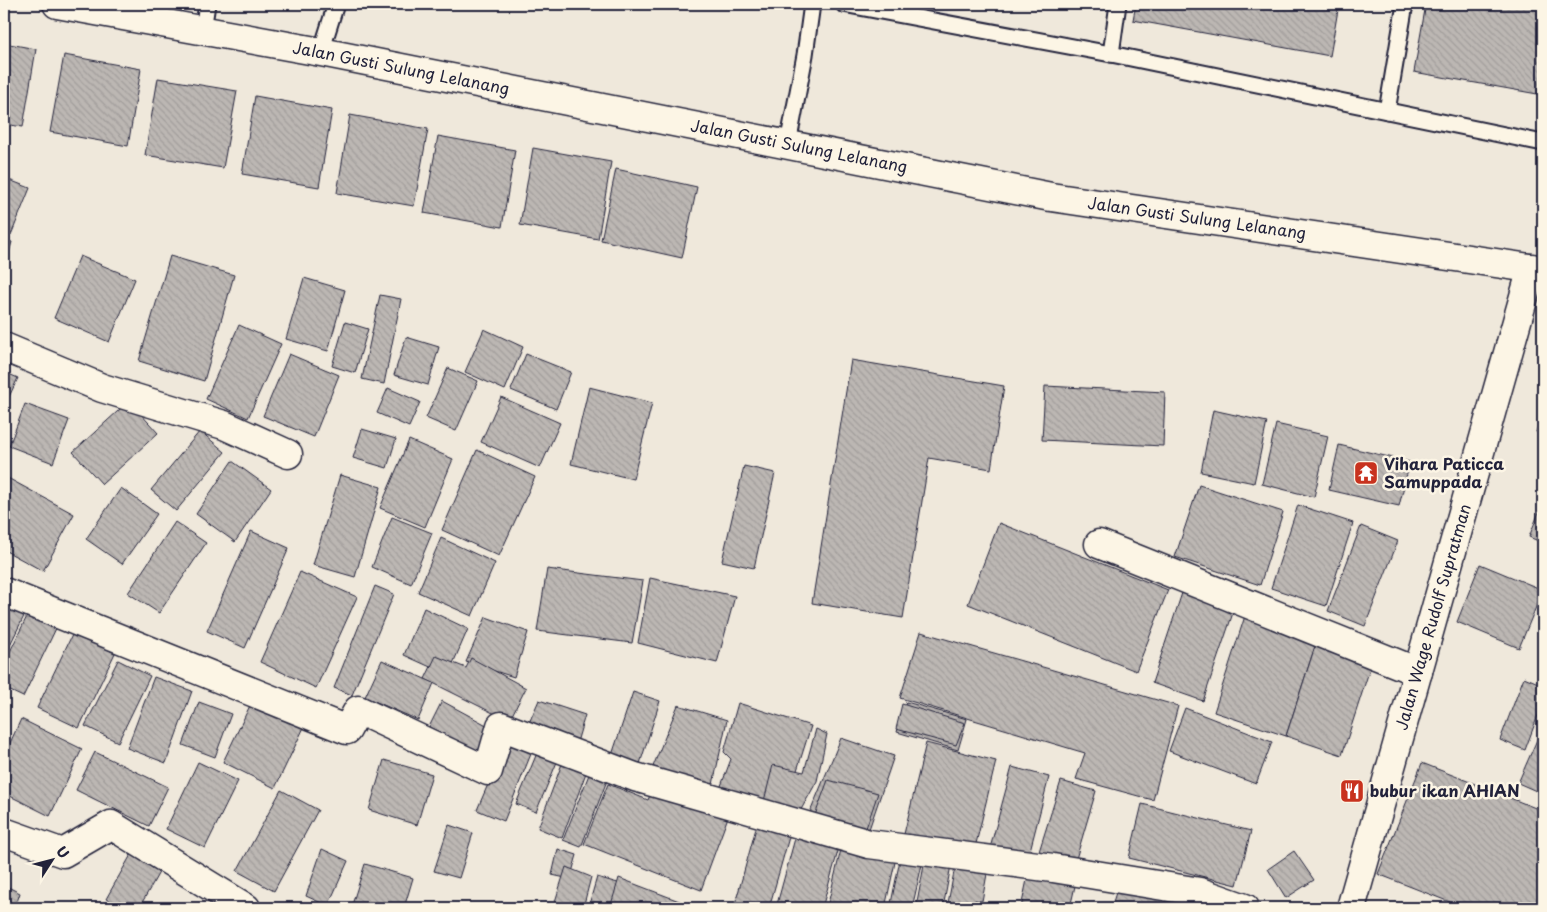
<svg xmlns="http://www.w3.org/2000/svg" width="1547" height="912" font-family="'Playpen Sans',sans-serif">
<style>
.building{fill:url(#building-back-hatch);stroke:#22223b}
.lines{fill:none;stroke-linecap:round;stroke-linejoin:round}
.lane-casing{stroke:#22223b;stroke-width:19}
.street-casing{stroke:#22223b;stroke-width:31}
.secondary-casing{stroke:#22223b;stroke-width:31}
.lane{stroke:#fcf5e5;stroke-width:15}
.street{stroke:#fcf5e5;stroke-width:28}
.secondary{stroke:#fcf5e5;stroke-width:28}
.labels{text-anchor:middle;stroke-width:5;stroke-linejoin:round;paint-order:stroke}
.street-label{font-size:16px;fill:#22223b;stroke:#fcf5e5}
.poi-label{font-size:16px;font-weight:bold;fill:#22223b;stroke:#fcf5e5;text-anchor:start}
</style>
<defs>
<pattern id="building-back-hatch" width="6" height="6" patternUnits="userSpaceOnUse" patternTransform="scale(1.25)"><rect width="6" height="6" fill="#bcb7b3"/><path d="M-1 5l2 2M0 0l6 6M5-1l2 2" fill="none" stroke="#a19d9b"/></pattern>
</defs>
<rect width="100%" height="100%" fill="#efe8db"/>
<filter id="ink" filterUnits="userSpaceOnUse"><feTurbulence type="fractalNoise" baseFrequency=".02" numOctaves="2"/><feDisplacementMap in="SourceGraphic" scale="10" xChannelSelector="R" yChannelSelector="G"/><feConvolveMatrix kernelMatrix="1 2 1 2 8 2 1 2 1" color-interpolation-filters="sRGB"/></filter>
<g filter="url(#ink)">
<!-- building -->
<g class="building">
<path d="M 1136,4 L 1339,4 L 1330,56 L 1133,20 Z"/>
<path d="M 1426,4 L 1543,4 L 1543,95 L 1414,72 Z"/>
<path d="M 4,43 L 36,49 L 23,127 L 4,124 Z"/>
<path d="M 64,55 L 141,69 L 128,146 L 50,132 Z"/>
<path d="M 158,78 L 237,91 L 223,168 L 145,155 Z"/>
<path d="M 255,96 L 332,110 L 319,187 L 242,174 Z"/>
<path d="M 350,115 L 428,129 L 414,206 L 337,193 Z"/>
<path d="M 438,136 L 515,150 L 502,227 L 424,213 Z"/>
<path d="M 533,148 L 611,162 L 598,239 L 520,225 Z"/>
<path d="M 616,169 L 697,187 L 682,258 L 601,240 Z"/>
<path d="M 4,178 L 30,188 L 11,235 L 4,232 Z"/>
<path d="M 4,240 L 12,242 L 4,270 Z"/>
<path d="M 80,256 L 135,279 L 109,342 L 54,318 Z"/>
<path d="M 170,256 L 234,275 L 204,381 L 139,361 Z"/>
<path d="M 304,278 L 345,290 L 328,351 L 286,339 Z"/>
<path d="M 380,295 L 401,299 L 384,384 L 362,379 Z"/>
<path d="M 345,322 L 368,329 L 355,373 L 332,366 Z"/>
<path d="M 239,325 L 281,344 L 248,418 L 206,399 Z"/>
<path d="M 484,329 L 523,347 L 505,390 L 465,372 Z"/>
<path d="M 406,337 L 439,347 L 428,385 L 394,375 Z"/>
<path d="M 289,354 L 339,375 L 314,437 L 263,416 Z"/>
<path d="M 526,354 L 571,372 L 556,409 L 511,390 Z"/>
<path d="M 851,360 L 1004,386 L 991,469 L 929,458 L 903,618 L 812,603 Z"/>
<path d="M 448,368 L 478,381 L 456,431 L 426,418 Z"/>
<path d="M 4,372 L 18,378 L 4,407 Z"/>
<path d="M 1045,386 L 1165,392 L 1163,446 L 1042,440 Z"/>
<path d="M 589,387 L 652,403 L 633,479 L 571,464 Z"/>
<path d="M 388,388 L 420,402 L 409,427 L 377,413 Z"/>
<path d="M 501,397 L 560,423 L 540,468 L 481,442 Z"/>
<path d="M 129,401 L 158,433 L 102,484 L 73,452 Z"/>
<path d="M 25,404 L 69,420 L 53,463 L 9,446 Z"/>
<path d="M 1213,410 L 1267,422 L 1254,483 L 1201,472 Z"/>
<path d="M 1543,410 L 1543,435 L 1536,432 Z"/>
<path d="M 1276,424 L 1328,436 L 1314,497 L 1262,484 Z"/>
<path d="M 362,429 L 396,439 L 387,468 L 353,458 Z"/>
<path d="M 200,431 L 225,452 L 176,511 L 151,490 Z"/>
<path d="M 409,440 L 453,459 L 425,527 L 380,508 Z"/>
<path d="M 1339,445 L 1410,462 L 1399,506 L 1329,490 Z"/>
<path d="M 477,450 L 535,477 L 499,556 L 442,530 Z"/>
<path d="M 232,461 L 271,489 L 235,542 L 196,514 Z"/>
<path d="M 744,466 L 775,473 L 754,568 L 722,561 Z"/>
<path d="M 340,475 L 381,487 L 355,577 L 313,565 Z"/>
<path d="M 4,476 L 74,514 L 43,571 L 4,550 Z"/>
<path d="M 1199,485 L 1283,512 L 1260,585 L 1175,557 Z"/>
<path d="M 121,488 L 157,514 L 122,564 L 86,539 Z"/>
<path d="M 1543,502 L 1543,543 L 1529,537 Z"/>
<path d="M 1298,505 L 1353,523 L 1326,606 L 1271,588 Z"/>
<path d="M 392,517 L 432,533 L 411,584 L 372,567 Z"/>
<path d="M 175,522 L 206,543 L 159,613 L 128,593 Z"/>
<path d="M 999,523 L 1168,590 L 1136,671 L 968,604 Z"/>
<path d="M 1361,526 L 1398,541 L 1365,626 L 1328,611 Z"/>
<path d="M 251,531 L 289,548 L 245,648 L 207,631 Z"/>
<path d="M 441,538 L 495,563 L 472,616 L 418,592 Z"/>
<path d="M 1480,564 L 1543,590 L 1519,648 L 1457,622 Z"/>
<path d="M 547,569 L 643,581 L 632,643 L 537,631 Z"/>
<path d="M 300,572 L 357,597 L 316,688 L 260,662 Z"/>
<path d="M 650,578 L 735,596 L 717,663 L 638,643 Z"/>
<path d="M 375,586 L 394,594 L 352,695 L 334,688 Z"/>
<path d="M 1183,590 L 1235,607 L 1203,701 L 1152,683 Z"/>
<path d="M 4,599 L 27,610 L 4,657 Z"/>
<path d="M 32,606 L 60,620 L 23,697 L 4,688 L 4,664 Z"/>
<path d="M 424,608 L 468,629 L 448,675 L 404,655 Z"/>
<path d="M 1245,616 L 1317,640 L 1286,736 L 1214,712 Z"/>
<path d="M 486,617 L 528,632 L 514,677 L 466,662 Z"/>
<path d="M 921,632 L 1178,706 L 1153,800 L 1076,779 L 1085,753 L 900,698 Z"/>
<path d="M 73,633 L 115,653 L 79,728 L 37,708 Z"/>
<path d="M 1317,640 L 1373,659 L 1342,755 L 1286,736 Z"/>
<path d="M 436,656 L 466,668 L 471,658 L 526,688 L 509,721 L 425,679 Z"/>
<path d="M 118,660 L 150,676 L 118,742 L 85,726 Z"/>
<path d="M 382,660 L 434,683 L 418,720 L 365,697 Z"/>
<path d="M 154,677 L 192,691 L 166,763 L 127,748 Z"/>
<path d="M 1524,677 L 1543,685 L 1543,702 L 1525,750 L 1500,740 Z"/>
<path d="M 633,692 L 660,701 L 638,770 L 610,761 Z"/>
<path d="M 255,695 L 307,721 L 275,788 L 223,762 Z"/>
<path d="M 539,700 L 585,715 L 575,749 L 525,732 Z"/>
<path d="M 442,701 L 494,729 L 479,754 L 429,727 Z"/>
<path d="M 199,702 L 231,714 L 215,757 L 183,745 Z"/>
<path d="M 906,702 L 967,719 L 958,750 L 897,732 Z"/>
<path d="M 738,703 L 811,726 L 782,818 L 718,794 L 731,759 L 724,752 Z"/>
<path d="M 902,704 L 965,723 L 956,745 L 896,729 Z"/>
<path d="M 678,705 L 727,720 L 712,789 L 652,769 Z"/>
<path d="M 1185,708 L 1272,742 L 1256,784 L 1169,751 Z"/>
<path d="M 21,719 L 82,749 L 50,816 L 4,793 L 4,756 Z"/>
<path d="M 1543,726 L 1543,794 L 1518,783 Z"/>
<path d="M 816,729 L 827,734 L 817,781 L 798,815 L 763,805 L 773,765 L 804,772 Z"/>
<path d="M 510,733 L 535,744 L 504,821 L 477,810 Z"/>
<path d="M 841,738 L 894,756 L 866,838 L 806,822 Z"/>
<path d="M 926,743 L 996,761 L 974,852 L 904,834 Z"/>
<path d="M 95,752 L 168,787 L 149,826 L 76,790 Z"/>
<path d="M 537,753 L 557,762 L 536,812 L 516,804 Z"/>
<path d="M 384,760 L 432,774 L 417,825 L 369,810 Z"/>
<path d="M 563,761 L 587,770 L 562,838 L 538,828 Z"/>
<path d="M 198,762 L 238,781 L 205,848 L 166,829 Z"/>
<path d="M 1422,763 L 1543,811 L 1543,902 L 1541,908 L 1465,908 L 1378,874 Z"/>
<path d="M 1012,767 L 1049,777 L 1027,862 L 989,852 Z"/>
<path d="M 590,772 L 608,778 L 581,847 L 563,840 Z"/>
<path d="M 828,780 L 878,793 L 865,831 L 814,818 Z"/>
<path d="M 1061,781 L 1096,791 L 1073,869 L 1037,858 Z"/>
<path d="M 608,784 L 648,800 L 653,788 L 728,817 L 701,890 L 584,844 Z"/>
<path d="M 281,790 L 318,810 L 274,891 L 237,871 Z"/>
<path d="M 1142,804 L 1251,831 L 1237,885 L 1129,858 Z"/>
<path d="M 758,821 L 791,830 L 769,908 L 749,908 L 735,904 Z"/>
<path d="M 449,825 L 473,833 L 459,878 L 434,871 Z"/>
<path d="M 797,831 L 840,844 L 822,908 L 776,908 Z"/>
<path d="M 843,841 L 897,853 L 885,908 L 827,908 Z"/>
<path d="M 322,849 L 348,861 L 328,906 L 306,896 Z"/>
<path d="M 558,849 L 577,855 L 570,879 L 552,875 Z"/>
<path d="M 1294,851 L 1314,880 L 1286,898 L 1268,869 Z"/>
<path d="M 132,853 L 162,867 L 139,908 L 124,908 L 106,899 Z"/>
<path d="M 901,855 L 923,860 L 912,908 L 890,908 Z"/>
<path d="M 925,860 L 951,865 L 943,908 L 916,908 Z"/>
<path d="M 365,864 L 413,878 L 404,908 L 351,908 Z"/>
<path d="M 566,867 L 591,877 L 583,908 L 553,908 Z"/>
<path d="M 955,867 L 987,874 L 982,901 L 975,900 L 974,908 L 947,908 Z"/>
<path d="M 1123,871 L 1236,908 L 1111,908 Z"/>
<path d="M 1028,875 L 1075,886 L 1070,908 L 1021,908 Z"/>
<path d="M 597,877 L 628,886 L 622,908 L 588,908 Z"/>
<path d="M 619,878 L 687,904 L 686,908 L 610,908 Z"/>
<path d="M 4,885 L 20,893 L 15,908 L 4,908 Z"/>
</g>
<g class="lines">
<defs>
<g id="lane">
<path d="M 843,4 L 1111,54 L 1543,143"/>
<path d="M 203,30 L 207,4"/>
<path d="M 321,52 L 336,4"/>
<path d="M 1111,54 L 1118,4"/>
<path d="M 1387,111 L 1405,4"/>
<path d="M 788,144 L 805,55 L 812,4"/>
</g>
<g id="street">
<path d="M 4,347 L 102,388 L 224,425 L 288,454"/>
<path d="M 1099,544 L 1418,672"/>
<path d="M 4,592 L 347,730 L 358,710 L 488,771 L 501,726 L 635,777 L 869,844 L 1053,868 L 1200,892 L 1245,908"/>
<path d="M 4,832 L 63,853 L 111,825 L 246,908"/>
<path d="M 1351,908 L 1532,268"/>
</g>
<path id="secondary" d="M 57,4 L 321,52 L 1051,197 L 1543,270"/>
</defs>
<!-- lane casing -->
<use href="#lane" class="lane-casing"/>
<!-- street casing -->
<use href="#street" class="street-casing"/>
<!-- secondary casing -->
<use href="#secondary" class="secondary-casing"/>
<!-- lane -->
<use href="#lane" class="lane"/>
<!-- street -->
<use href="#street" class="street"/>
<!-- secondary -->
<use href="#secondary" class="secondary"/>
</g>
</g>
<!-- icons -->
<defs>
<symbol id="temple-square" viewBox="-11 -11 22 22"><rect x="-9" y="-9" width="18" height="18" rx="4" fill="#c8321e" stroke="#fcf5e5"/><path d="M0-6L5-2H3V0L6.5 2.5H4V6H1.5V3h-3V6H-4V2.5H-6.5L-3 0V-2H-5Z" fill="#fff"/></symbol>
<symbol id="restaurant-square" viewBox="-11 -11 22 22"><rect x="-9" y="-9" width="18" height="18" rx="4" fill="#c8321e" stroke="#fcf5e5"/><path d="M-5-6h1v4h1v-4h1v4h1v-4h1v5L-1.5 .5V6h-2V.5L-5-1ZM5-6V6H3V1.5H1.5Q1.5-4 5-6Z" fill="#fff"/></symbol>
</defs>
<g fill-rule="evenodd">
<use href="#temple-square" x="1352" y="459" width="28" height="28"/>
<use href="#restaurant-square" x="1338" y="777" width="28" height="28"/>
</g>
<g class="labels">
<!-- street labels -->
<g class="street-label">
<text transform="translate(401 68) rotate(11)" y="6">Jalan Gusti Sulung Lelanang</text>
<text transform="translate(799 146) rotate(11)" y="6">Jalan Gusti Sulung Lelanang</text>
<text transform="translate(1197 218) rotate(8)" y="6">Jalan Gusti Sulung Lelanang</text>
<text transform="translate(1433 617) rotate(-74)" y="6">Jalan Wage Rudolf Supratman</text>
</g>
<!-- poi labels -->
<g class="poi-label">
<text x="1384" y="470">Vihara Paticca<tspan x="1384" dy="18">Samuppada</tspan></text>
<text x="1370" y="797">bubur ikan AHIAN</text>
</g>
</g>
<!-- margin -->
<rect width="1547" height="912" fill="none" stroke="#fcf5e5" stroke-width="20"/>
<rect x="10" y="10" width="1527" height="892" fill="none" stroke="#22223b" stroke-width="2" filter="url(#ink)"/>
<!-- north arrow -->
<g transform="translate(52 860) rotate(54)" stroke="#fcf5e5" stroke-width="4" paint-order="stroke">
<path d="M0-4L9 19L0 12L-9 19Z" fill="#22223b"/>
<text y="-8" font-size="14" font-weight="bold" text-anchor="middle" fill="#22223b">U</text>
</g>
</svg>
